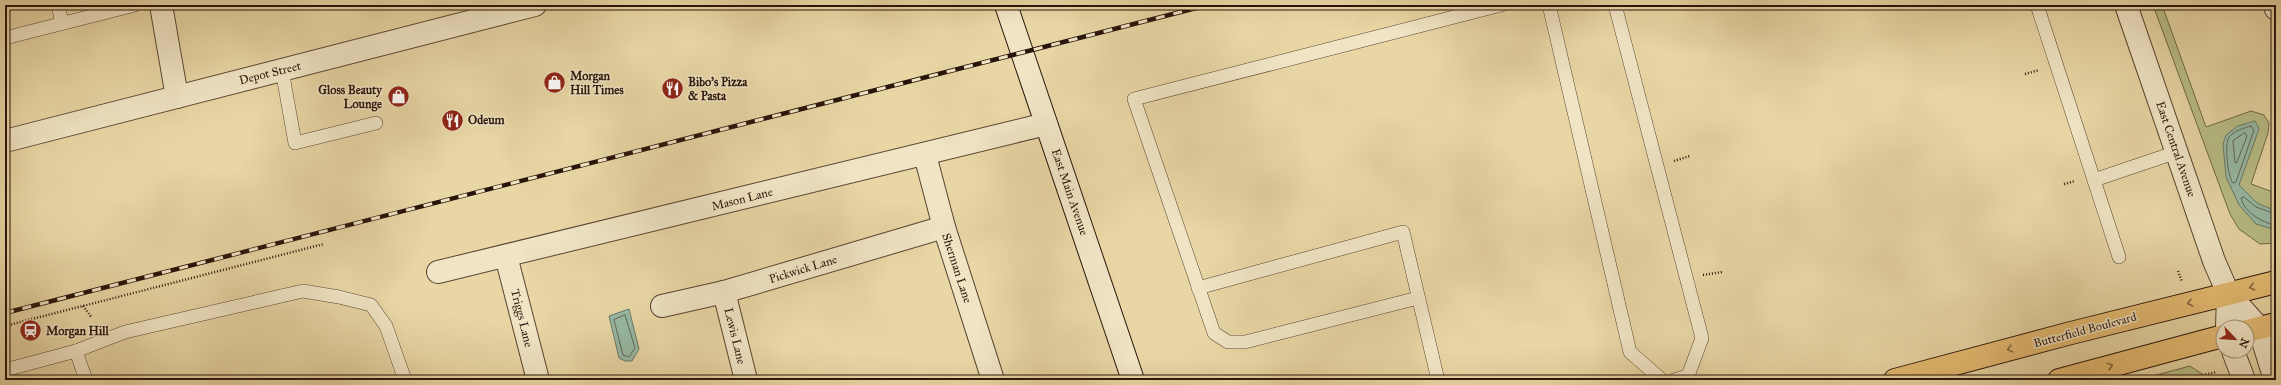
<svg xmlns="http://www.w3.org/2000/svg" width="2281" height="385" font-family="'IM FELL Great Primer',serif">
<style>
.green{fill:#b8bd85;stroke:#706848}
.water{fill:#97b9a5;stroke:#6b7767}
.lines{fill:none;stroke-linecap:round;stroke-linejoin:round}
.shore{stroke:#606658;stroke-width:1}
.service-casing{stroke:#584431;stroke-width:14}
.minor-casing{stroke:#584431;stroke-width:24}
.secondary-casing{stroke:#28140a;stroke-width:24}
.primary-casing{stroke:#28140a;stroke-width:24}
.path{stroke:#28140a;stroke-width:2.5;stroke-dasharray:1 2;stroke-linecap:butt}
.service{stroke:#f0e4c4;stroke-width:13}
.minor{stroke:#f0e4c4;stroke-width:22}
.secondary{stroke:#f0e4c4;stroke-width:22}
.primary{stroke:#e4bb72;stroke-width:22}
.rail-casing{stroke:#28140a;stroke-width:4.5}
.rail{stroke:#f0e4c4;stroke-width:3;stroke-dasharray:9;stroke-linecap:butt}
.oneway{stroke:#86683e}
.labels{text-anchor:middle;stroke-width:3;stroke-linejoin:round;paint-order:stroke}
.street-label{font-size:12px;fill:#28140a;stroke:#f0e4c4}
.poi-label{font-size:12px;font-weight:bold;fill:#28140a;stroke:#f0e4c4;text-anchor:start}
</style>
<rect width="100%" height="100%" fill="#e8d6a5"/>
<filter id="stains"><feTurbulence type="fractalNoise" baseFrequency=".005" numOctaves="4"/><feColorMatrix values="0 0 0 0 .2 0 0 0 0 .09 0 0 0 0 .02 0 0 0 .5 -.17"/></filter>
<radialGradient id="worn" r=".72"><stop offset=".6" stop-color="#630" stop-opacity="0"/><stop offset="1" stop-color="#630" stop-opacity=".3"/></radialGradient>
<!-- green -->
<g class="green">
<path d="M 2153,5 L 2162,5 L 2206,127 L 2251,111 L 2264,115 L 2269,123 L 2268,133 L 2251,184 L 2276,193 L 2276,243 L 2260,244 L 2239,229 L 2230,214 Z"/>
<path d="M 2190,366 L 2211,380 L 2138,380 Z"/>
</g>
<!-- water -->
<g class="water">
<path d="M 2255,121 L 2259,129 L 2239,185 L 2257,203 L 2276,211 L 2276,230 L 2256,224 L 2239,205 L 2226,177 L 2223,144 L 2226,135 L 2238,126 Z"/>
<path d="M 629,309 L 639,349 L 632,361 L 625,361 L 619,358 L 609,316 Z"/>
</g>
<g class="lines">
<!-- shore -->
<g class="shore">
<path d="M 2251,126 L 2254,130 L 2236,182 L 2233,183 C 2228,177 2224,145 2229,137 C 2234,131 2244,128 2251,126 Z"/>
<path d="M 2245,133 L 2247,136 L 2237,162 L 2235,163 L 2233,141 Z"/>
<path d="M 2276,214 L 2256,207 L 2244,197 L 2241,198 C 2245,214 2263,222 2276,226"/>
<path d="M 625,315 L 635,348 L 629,357 L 623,355 L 614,320 Z"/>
</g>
<defs>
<g id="service">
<path d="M 58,5 L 62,23"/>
<path d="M 1549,5 L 1630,352 L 1662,380"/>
<path d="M 1615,5 L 1702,338 L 1688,376 L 1689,380"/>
<path d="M 2037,5 L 2119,257"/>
<path d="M 5,38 L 135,5"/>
<path d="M 282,70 L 295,143 L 376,123"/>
<path d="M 2094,180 L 2177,152"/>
<path d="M 1198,288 L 1403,232 L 1438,380"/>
<path d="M 1418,298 L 1245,342 L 1228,342 L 1214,333 L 1134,99 L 1501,5"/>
<path d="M 76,351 L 86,380"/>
<path d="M 5,370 L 76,351 L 125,332 L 303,291 L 339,297 L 371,305 L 386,326 L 405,380"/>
<path d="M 1674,380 L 1688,376"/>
</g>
<g id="minor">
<path d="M 161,5 L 177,97"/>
<path d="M 2126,5 L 2214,261 L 2228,293 L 2259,328 L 2275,380"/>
<path d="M 2275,5 L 2276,9"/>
<path d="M 5,141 L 535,5"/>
<path d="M 925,155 L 944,227 L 993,380"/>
<path d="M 506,256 L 538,380"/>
<path d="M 438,272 L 1046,124"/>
<path d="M 724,292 L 746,380"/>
<path d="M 662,306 L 724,292 L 944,227"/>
<path d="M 2227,327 L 2228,293"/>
<path d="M 2233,351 L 2244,380"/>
</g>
<path id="secondary" d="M 1006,5 L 1133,380"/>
<g id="primary">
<path d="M 2247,331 L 2276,324"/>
<path d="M 1895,380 L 2071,333 L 2276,282"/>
<path d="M 2059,380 L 2223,336"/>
</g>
</defs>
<!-- service casing -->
<use href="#service" class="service-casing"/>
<!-- minor casing -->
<use href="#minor" class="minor-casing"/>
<!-- secondary casing -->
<use href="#secondary" class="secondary-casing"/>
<!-- primary casing -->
<use href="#primary" class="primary-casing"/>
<!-- path -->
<g class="path">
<path d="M 2025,74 L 2039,70"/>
<path d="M 1674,161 L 1690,156"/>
<path d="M 2064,184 L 2075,181"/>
<path d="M 2178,271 L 2182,282"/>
<path d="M 1703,275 L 1722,272"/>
<path d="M 83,306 L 92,318"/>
<path d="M 5,326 L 324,244"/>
<path d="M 2179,380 L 2217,372"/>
</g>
<!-- service -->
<use href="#service" class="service"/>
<!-- minor -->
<use href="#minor" class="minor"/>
<!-- secondary -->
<use href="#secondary" class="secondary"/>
<!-- primary -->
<use href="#primary" class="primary"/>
<defs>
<path id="rail" d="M 5,313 L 1208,5"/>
</defs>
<!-- rail casing -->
<use href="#rail" class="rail-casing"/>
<!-- rail -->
<use href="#rail" class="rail"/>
</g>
<!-- one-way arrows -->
<defs><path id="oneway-chevron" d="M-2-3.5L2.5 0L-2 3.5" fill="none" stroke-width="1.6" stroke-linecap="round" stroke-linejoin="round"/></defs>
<g class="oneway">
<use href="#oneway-chevron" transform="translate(2252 287) rotate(168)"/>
<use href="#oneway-chevron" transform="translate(2190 303) rotate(166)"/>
<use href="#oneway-chevron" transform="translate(2010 349) rotate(165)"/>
<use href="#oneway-chevron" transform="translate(2110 366) rotate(-15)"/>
</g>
<!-- icons -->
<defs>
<symbol id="shop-disc" viewBox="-11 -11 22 22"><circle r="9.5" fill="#8f2418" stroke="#f0e4c4"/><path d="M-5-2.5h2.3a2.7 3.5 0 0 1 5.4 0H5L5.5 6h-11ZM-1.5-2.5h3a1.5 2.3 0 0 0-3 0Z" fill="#fff"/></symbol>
<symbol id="restaurant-disc" viewBox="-11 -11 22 22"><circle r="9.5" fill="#8f2418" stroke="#f0e4c4"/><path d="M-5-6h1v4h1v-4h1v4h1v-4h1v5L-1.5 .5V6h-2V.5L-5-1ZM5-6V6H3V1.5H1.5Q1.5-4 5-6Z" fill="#fff"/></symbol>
<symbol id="station-disc" viewBox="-11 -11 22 22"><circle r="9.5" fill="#8f2418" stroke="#f0e4c4"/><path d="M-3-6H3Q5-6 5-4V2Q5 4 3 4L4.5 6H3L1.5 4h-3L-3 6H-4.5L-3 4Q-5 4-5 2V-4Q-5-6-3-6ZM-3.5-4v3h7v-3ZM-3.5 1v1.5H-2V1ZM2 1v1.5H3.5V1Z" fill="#fff"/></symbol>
</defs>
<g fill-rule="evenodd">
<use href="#shop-disc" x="542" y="70" width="25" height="25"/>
<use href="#restaurant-disc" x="660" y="76" width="25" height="25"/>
<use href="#shop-disc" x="386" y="84" width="25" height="25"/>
<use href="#restaurant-disc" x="440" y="108" width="25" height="25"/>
<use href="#station-disc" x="18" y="318" width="25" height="25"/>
</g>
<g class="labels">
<!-- street labels -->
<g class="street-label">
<text transform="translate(270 73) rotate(-14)" y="4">Depot Street</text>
<text transform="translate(2176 149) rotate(71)" y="4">East Central Avenue</text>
<text transform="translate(1070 192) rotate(71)" y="4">East Main Avenue</text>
<text transform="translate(742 199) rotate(-14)" y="4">Mason Lane</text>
<text transform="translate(957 268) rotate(72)" y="4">Sherman Lane</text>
<text transform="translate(803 269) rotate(-17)" y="4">Pickwick Lane</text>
<text transform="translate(522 318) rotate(76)" y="4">Triggs Lane</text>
<text transform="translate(2085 330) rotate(-15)" y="4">Butterfield Boulevard</text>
<text transform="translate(735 336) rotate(76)" y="4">Lewis Lane</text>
</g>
<!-- poi labels -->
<g class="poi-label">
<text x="570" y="80">Morgan<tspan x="570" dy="14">Hill Times</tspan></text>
<text x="688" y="86">Bibo's Pizza<tspan x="688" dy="14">&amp; Pasta</tspan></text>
<text x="382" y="94" text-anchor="end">Gloss Beauty<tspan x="382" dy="14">Lounge</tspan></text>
<text x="468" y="124">Odeum</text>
<text x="46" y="335">Morgan Hill</text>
</g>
</g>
<!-- margin -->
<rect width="2281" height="385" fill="none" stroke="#e8d6a5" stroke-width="20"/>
<rect x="6" y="6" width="2269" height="373" fill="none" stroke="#28140a" stroke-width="2"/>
<rect x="10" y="10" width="2261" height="365" fill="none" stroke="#28140a"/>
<!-- north arrow -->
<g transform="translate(2235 339) rotate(115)"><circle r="19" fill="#f0e4c4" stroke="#a0917a"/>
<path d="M0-3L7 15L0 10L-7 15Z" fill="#8f2418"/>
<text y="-6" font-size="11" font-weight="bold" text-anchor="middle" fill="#28140a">N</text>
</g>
<rect width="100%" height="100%" filter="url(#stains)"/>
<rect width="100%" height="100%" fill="url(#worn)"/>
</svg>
